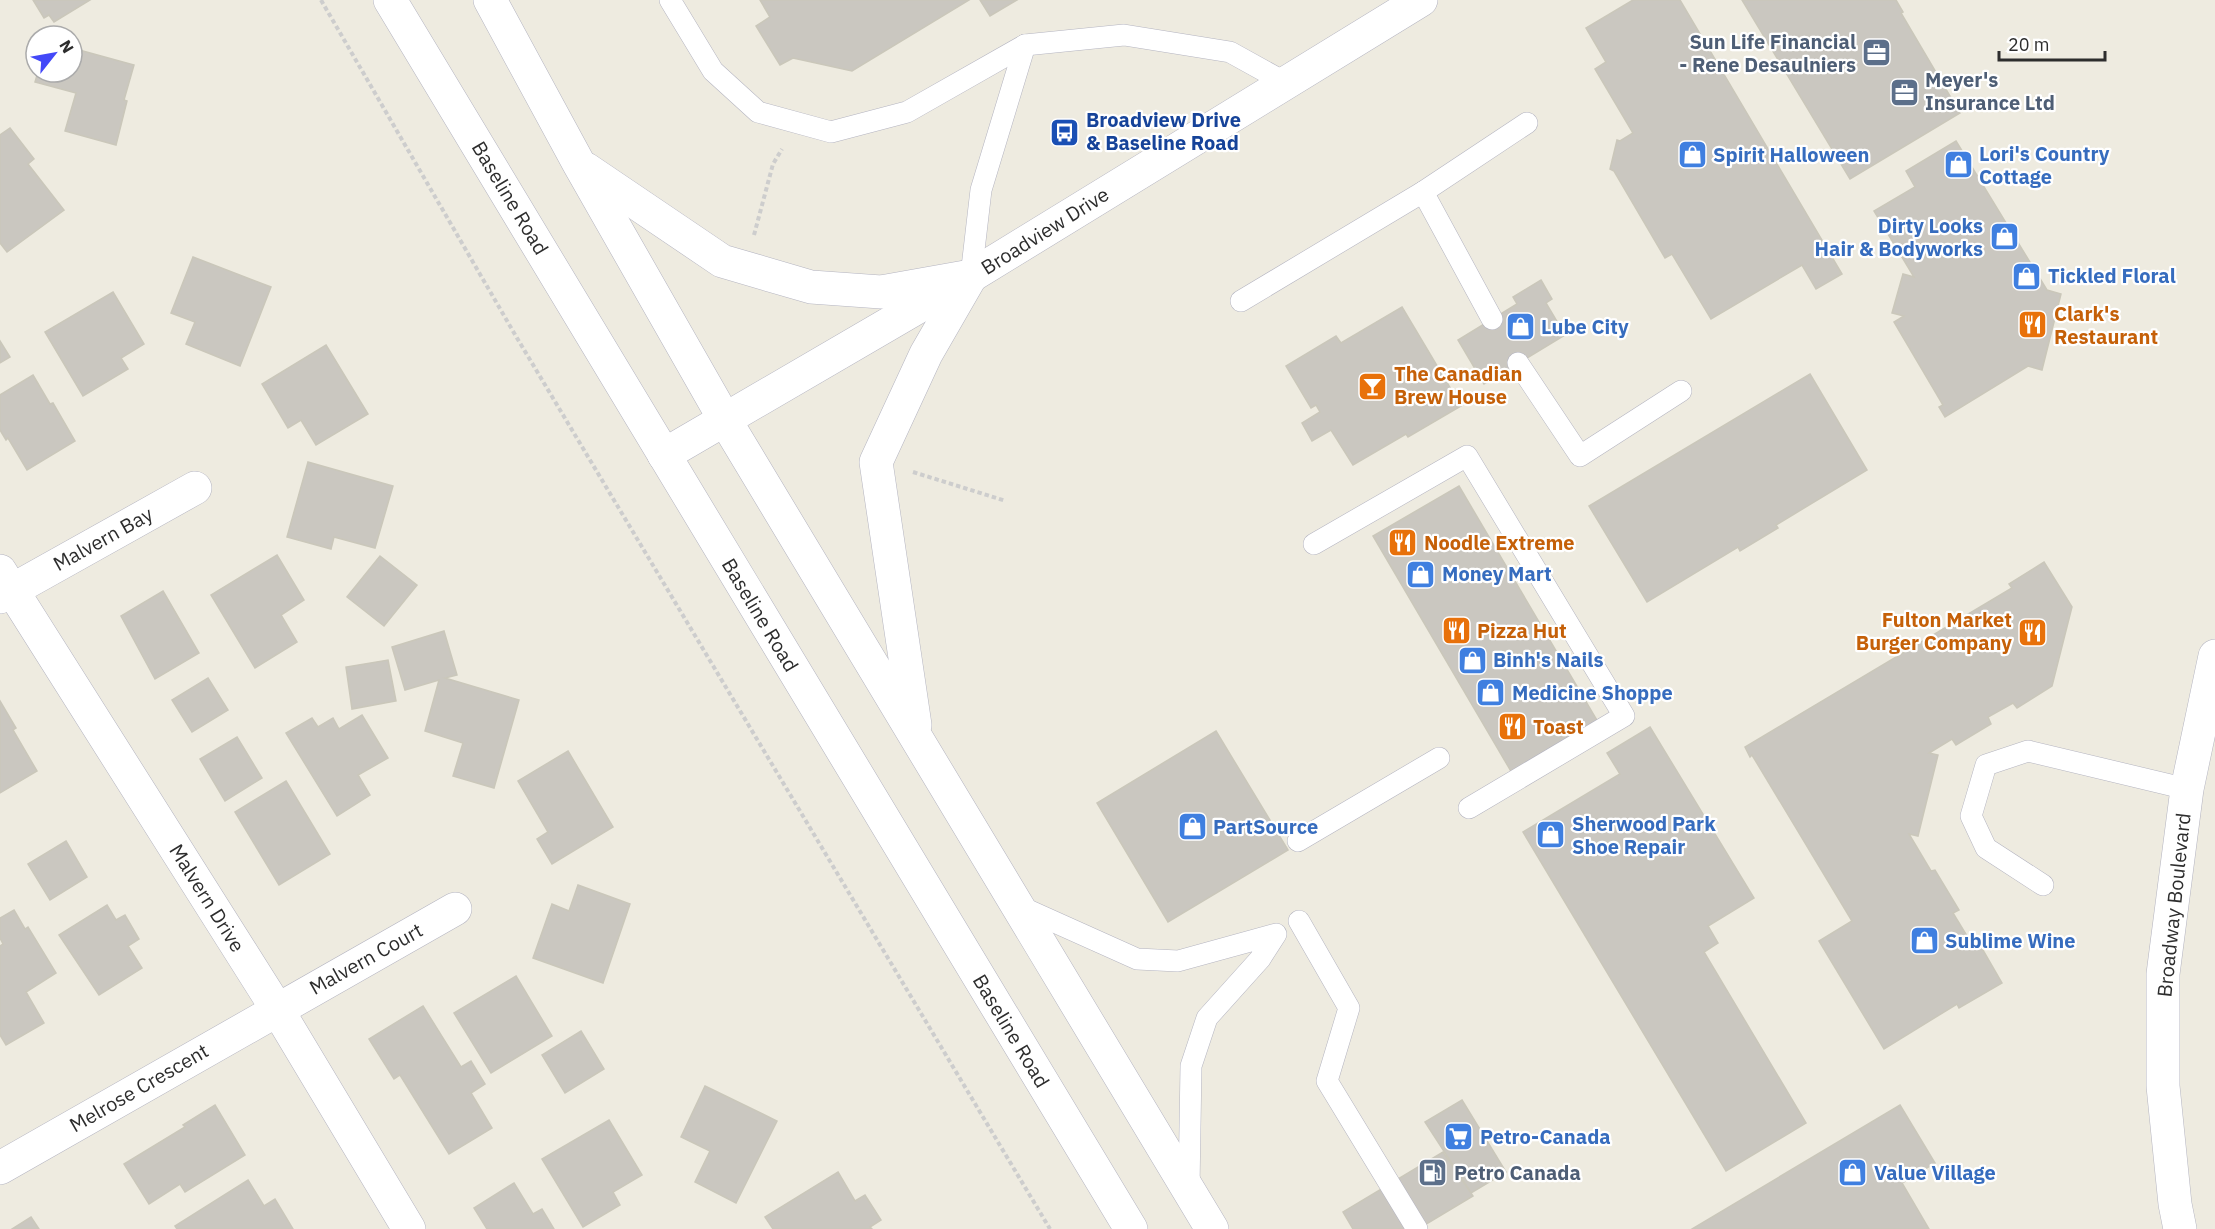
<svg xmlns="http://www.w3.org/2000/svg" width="2215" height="1229" font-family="'IBM Plex Sans',sans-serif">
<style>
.building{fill:#cac7c0;stroke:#cac7ba;stroke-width:1.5}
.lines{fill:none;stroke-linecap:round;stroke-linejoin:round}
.lane-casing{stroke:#b4b4c0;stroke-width:22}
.street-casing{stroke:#b4b4c0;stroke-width:34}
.secondary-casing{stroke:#b4b4c0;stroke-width:34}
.path{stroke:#cdcdcd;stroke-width:4;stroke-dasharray:4.5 3;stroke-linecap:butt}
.lane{stroke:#fff;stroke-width:21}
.street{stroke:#fff;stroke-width:33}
.secondary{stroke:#fff;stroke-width:33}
.labels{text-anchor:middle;stroke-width:4.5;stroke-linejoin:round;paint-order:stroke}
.service-label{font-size:20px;font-weight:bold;fill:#4e5e75;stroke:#fff;text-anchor:start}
.transit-label{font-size:20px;font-weight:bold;fill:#164399;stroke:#fff;text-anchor:start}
.shop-label{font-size:20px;font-weight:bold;fill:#366cbe;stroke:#fff;text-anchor:start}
.street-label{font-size:20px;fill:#2d2d2d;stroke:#fff}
.food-label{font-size:20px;font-weight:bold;fill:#c56008;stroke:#fff;text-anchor:start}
</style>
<rect width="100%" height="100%" fill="#eeebe0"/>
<!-- building -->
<g class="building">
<path d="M 33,0 L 90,0 L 54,22 L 49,15 L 44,18 Z"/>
<path d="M 760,0 L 969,0 L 852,71 L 793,58 L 780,65 L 756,26 L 770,17 Z"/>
<path d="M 980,0 L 1017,0 L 990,16 Z"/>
<path d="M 1633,0 L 1680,0 L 1842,274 L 1816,289 L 1802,265 L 1711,319 L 1672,254 L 1665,258 L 1614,171 L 1610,169 L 1617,140 L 1620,141 L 1633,133 L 1595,69 L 1606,62 L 1586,28 Z"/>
<path d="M 1742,0 L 1896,0 L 1903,12 L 1901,13 L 1960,113 L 1850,179 Z"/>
<path d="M 72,48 L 134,65 L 124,100 L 127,101 L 116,145 L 65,131 L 76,93 L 35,82 L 38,72 L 72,72 Z"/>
<path d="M 10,128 L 34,159 L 28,164 L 64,210 L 7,252 L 0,243 L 0,135 Z"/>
<path d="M 1956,141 L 2047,290 L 2061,294 L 2042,370 L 2028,366 L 1945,417 L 1939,407 L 1943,405 L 1894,322 L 1904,316 L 1892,313 L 1903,274 L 1914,277 L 1874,211 L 1915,187 L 1906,171 Z"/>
<path d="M 193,257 L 271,287 L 240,366 L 186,344 L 195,322 L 171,313 Z"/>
<path d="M 1541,280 L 1552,299 L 1546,303 L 1565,335 L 1484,384 L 1458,340 L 1517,304 L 1513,297 Z"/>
<path d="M 113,292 L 144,344 L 121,358 L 128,369 L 83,396 L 45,332 Z"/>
<path d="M 1402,307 L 1461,406 L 1408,437 L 1406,434 L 1353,465 L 1331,430 L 1312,441 L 1302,423 L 1320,412 L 1316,405 L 1311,408 L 1286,366 L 1336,336 L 1341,343 Z"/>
<path d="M 0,341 L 10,357 L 0,363 Z"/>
<path d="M 326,345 L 368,414 L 316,445 L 301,420 L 288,428 L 262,384 Z"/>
<path d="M 1810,374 L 1867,470 L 1776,525 L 1778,528 L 1740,551 L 1738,547 L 1647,602 L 1589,506 Z"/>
<path d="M 33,375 L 50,404 L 53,403 L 75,441 L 27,470 L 8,438 L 6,440 L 0,430 L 0,395 Z"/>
<path d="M 308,462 L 393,486 L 375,548 L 334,537 L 331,549 L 287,537 Z"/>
<path d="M 1459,486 L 1598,722 L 1512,773 L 1373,536 Z"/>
<path d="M 277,555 L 304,600 L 281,615 L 297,642 L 255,668 L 211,595 Z"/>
<path d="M 380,556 L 417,585 L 384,626 L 347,597 Z"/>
<path d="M 2044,562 L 2072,607 L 2052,686 L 2017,708 L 2013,703 L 1988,717 L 1991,724 L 1956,745 L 1952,739 L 1929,753 L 1938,755 L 1918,836 L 1909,834 L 1931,871 L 1935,870 L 1959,910 L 1953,913 L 1970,941 L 1976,938 L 2002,983 L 1959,1008 L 1957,1004 L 1884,1049 L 1819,941 L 1852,921 L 1752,755 L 1750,757 L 1745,747 L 2012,588 L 2009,584 Z"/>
<path d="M 163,591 L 199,653 L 155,679 L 121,616 Z"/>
<path d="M 444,631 L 457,675 L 445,678 L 519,700 L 494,788 L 453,776 L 463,743 L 425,731 L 439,680 L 405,690 L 392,647 Z"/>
<path d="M 388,660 L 396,701 L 352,709 L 346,667 Z"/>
<path d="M 208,678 L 228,710 L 192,732 L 172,700 Z"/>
<path d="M 0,701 L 16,728 L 13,730 L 37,771 L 0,793 Z"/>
<path d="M 362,715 L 388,758 L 358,775 L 370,795 L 337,816 L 286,733 L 312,718 L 318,727 L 333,718 L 339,729 Z"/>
<path d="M 1650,727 L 1754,898 L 1708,926 L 1718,943 L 1704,952 L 1806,1123 L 1726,1171 L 1523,832 L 1620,774 L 1607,753 Z"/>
<path d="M 1216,731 L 1288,850 L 1168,922 L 1097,803 Z"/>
<path d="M 237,737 L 262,778 L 225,801 L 200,759 Z"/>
<path d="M 568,751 L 613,827 L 552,864 L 537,839 L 548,832 L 518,781 Z"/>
<path d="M 286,781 L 330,854 L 279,885 L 235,812 Z"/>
<path d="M 66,841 L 87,877 L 50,900 L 28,864 Z"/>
<path d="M 578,885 L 630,904 L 603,983 L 533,958 L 552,904 L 569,911 Z"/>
<path d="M 107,905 L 116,920 L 125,915 L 139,939 L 128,946 L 142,968 L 99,995 L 59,935 Z"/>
<path d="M 14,910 L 25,929 L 28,927 L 56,973 L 26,992 L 44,1023 L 6,1045 L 0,1035 L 0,946 L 3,944 L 0,938 L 0,918 Z"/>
<path d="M 516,976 L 552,1036 L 491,1073 L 454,1013 Z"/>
<path d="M 423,1006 L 461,1067 L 471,1061 L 485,1084 L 471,1093 L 492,1128 L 449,1154 L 400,1075 L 394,1079 L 369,1039 Z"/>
<path d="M 581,1031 L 604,1069 L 565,1093 L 542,1055 Z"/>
<path d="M 705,1086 L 777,1121 L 736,1203 L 695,1182 L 710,1151 L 681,1137 Z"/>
<path d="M 1462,1100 L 1506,1172 L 1471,1193 L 1425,1122 Z"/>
<path d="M 215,1105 L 245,1155 L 185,1192 L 180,1184 L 149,1204 L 124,1164 L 185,1127 L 183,1125 Z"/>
<path d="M 1900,1105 L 1935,1163 L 1902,1183 L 1929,1229 L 1692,1229 Z"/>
<path d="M 609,1120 L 642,1175 L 613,1192 L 620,1205 L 583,1227 L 542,1159 Z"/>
<path d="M 1443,1152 L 1473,1196 L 1418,1229 L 1353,1229 L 1343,1212 Z"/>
<path d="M 838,1172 L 855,1201 L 865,1195 L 881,1220 L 870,1227 L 872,1229 L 773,1229 L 765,1217 Z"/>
<path d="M 248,1180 L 264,1206 L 275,1199 L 293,1229 L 177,1229 L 175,1226 Z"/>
<path d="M 514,1183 L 533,1214 L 542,1209 L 554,1229 L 487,1229 L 474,1208 Z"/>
<path d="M 31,1217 L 39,1229 L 12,1229 Z"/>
</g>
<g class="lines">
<defs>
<g id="lane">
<path d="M 670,0 L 713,71 L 758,112 L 831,132 L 907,112 L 1025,45 L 1124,35 L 1230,52 L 1286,83"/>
<path d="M 1423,192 L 1492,319"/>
<path d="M 971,276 L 981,190 L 1025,45"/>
<path d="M 1241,301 L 1423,192 L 1527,123"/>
<path d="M 1518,363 L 1580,456 L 1681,391"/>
<path d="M 1314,544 L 1467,456 L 1624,716 L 1469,808"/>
<path d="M 1298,841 L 1439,758"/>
<path d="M 2043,885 L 1986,848 L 1971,816 L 1986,765 L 2028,751 L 2187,789"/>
<path d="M 1019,906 L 1137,959 L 1178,961 L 1276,934 L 1260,959 L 1207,1018 L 1191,1066 L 1189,1188"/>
<path d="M 1299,921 L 1349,1008 L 1327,1081 L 1417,1229"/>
</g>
<g id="street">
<path d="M 664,455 L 971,276 L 1421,0"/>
<path d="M 0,571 L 277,1009 L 409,1229"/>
<path d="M 0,597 L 195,488"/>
<path d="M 0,1168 L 455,909"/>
</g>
<g id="secondary">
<path d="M 390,0 L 1131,1229"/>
<path d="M 490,0 L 579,164 L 725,420 L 1212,1229"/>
<path d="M 586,169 L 722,261 L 811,287 L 881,292 L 971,276"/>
<path d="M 915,725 L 876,462 L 926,354 L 971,276"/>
<path d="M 2180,1229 L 2175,1204 L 2163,1086 L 2163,974 L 2187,789 L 2215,656"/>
</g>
</defs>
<!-- lane casing -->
<use href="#lane" class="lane-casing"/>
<!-- street casing -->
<use href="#street" class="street-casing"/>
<!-- secondary casing -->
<use href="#secondary" class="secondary-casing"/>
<!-- path -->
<g class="path">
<path d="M 321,0 L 517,338 L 1050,1229"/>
<path d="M 754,235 L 773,164 L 782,149"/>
<path d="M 913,472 L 1006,501"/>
</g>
<!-- lane -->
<use href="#lane" class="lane"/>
<!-- street -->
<use href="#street" class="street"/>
<!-- secondary -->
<use href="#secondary" class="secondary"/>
</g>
<!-- icons -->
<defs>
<symbol id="office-square" viewBox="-11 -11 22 22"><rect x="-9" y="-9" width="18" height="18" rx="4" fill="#5c6f8a" stroke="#fff"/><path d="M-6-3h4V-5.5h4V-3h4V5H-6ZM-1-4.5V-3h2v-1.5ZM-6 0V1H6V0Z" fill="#fff"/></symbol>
<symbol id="bus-square" viewBox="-11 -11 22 22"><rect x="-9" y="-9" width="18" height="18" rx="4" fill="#1a4fb4" stroke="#fff"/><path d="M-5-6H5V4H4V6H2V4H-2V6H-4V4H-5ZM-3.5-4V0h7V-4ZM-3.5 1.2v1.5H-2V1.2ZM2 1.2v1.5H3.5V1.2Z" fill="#fff"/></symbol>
<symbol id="shop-square" viewBox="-11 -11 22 22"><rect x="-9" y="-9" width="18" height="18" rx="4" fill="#3f7fe0" stroke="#fff"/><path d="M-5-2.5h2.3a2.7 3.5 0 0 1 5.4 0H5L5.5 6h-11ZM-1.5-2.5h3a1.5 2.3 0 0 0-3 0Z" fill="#fff"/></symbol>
<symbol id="restaurant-square" viewBox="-11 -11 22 22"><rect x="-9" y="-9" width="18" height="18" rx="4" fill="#e8710a" stroke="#fff"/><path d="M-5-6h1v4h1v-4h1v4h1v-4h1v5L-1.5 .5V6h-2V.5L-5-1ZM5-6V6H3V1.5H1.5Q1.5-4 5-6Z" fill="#fff"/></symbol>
<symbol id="bar-square" viewBox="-11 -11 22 22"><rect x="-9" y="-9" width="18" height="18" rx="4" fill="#e8710a" stroke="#fff"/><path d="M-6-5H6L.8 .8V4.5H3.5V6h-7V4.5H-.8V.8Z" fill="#fff"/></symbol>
<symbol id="supermarket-square" viewBox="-11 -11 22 22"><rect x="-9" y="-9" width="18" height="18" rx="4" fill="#3f7fe0" stroke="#fff"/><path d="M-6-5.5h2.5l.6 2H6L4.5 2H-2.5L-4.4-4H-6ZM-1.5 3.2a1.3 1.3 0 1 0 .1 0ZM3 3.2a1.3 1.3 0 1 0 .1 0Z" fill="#fff"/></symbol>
<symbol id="fuel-square" viewBox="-11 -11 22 22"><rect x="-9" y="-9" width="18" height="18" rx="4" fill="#5c6f8a" stroke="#fff"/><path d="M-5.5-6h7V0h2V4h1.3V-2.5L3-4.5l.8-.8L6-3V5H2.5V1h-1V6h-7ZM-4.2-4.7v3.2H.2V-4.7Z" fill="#fff"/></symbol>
</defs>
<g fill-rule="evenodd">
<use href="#office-square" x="1860" y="36" width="33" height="33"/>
<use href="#office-square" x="1888" y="76" width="33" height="33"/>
<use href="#bus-square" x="1048" y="116" width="33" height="33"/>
<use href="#shop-square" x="1676" y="138" width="33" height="33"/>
<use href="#shop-square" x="1942" y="148" width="33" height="33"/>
<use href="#shop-square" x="1988" y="220" width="33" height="33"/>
<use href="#shop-square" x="2010" y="260" width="33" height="33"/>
<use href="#restaurant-square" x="2016" y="308" width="33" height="33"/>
<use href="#shop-square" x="1504" y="310" width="33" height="33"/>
<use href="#bar-square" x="1356" y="370" width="33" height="33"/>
<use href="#restaurant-square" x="1386" y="526" width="33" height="33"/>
<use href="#shop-square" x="1404" y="558" width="33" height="33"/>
<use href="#restaurant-square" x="1440" y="614" width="33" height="33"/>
<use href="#restaurant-square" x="2016" y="616" width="33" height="33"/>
<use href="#shop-square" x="1456" y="644" width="33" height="33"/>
<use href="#shop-square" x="1474" y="676" width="33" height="33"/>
<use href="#restaurant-square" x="1496" y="710" width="33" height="33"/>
<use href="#shop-square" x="1176" y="810" width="33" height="33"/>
<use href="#shop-square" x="1534" y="818" width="33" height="33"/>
<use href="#shop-square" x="1908" y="924" width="33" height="33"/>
<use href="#supermarket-square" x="1442" y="1120" width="33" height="33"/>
<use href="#fuel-square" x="1416" y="1156" width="33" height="33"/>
<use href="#shop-square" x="1836" y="1156" width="33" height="33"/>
</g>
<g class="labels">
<!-- service labels -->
<g class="service-label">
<text x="1856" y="49" text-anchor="end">Sun Life Financial<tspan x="1856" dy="23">- Rene Desaulniers</tspan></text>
<text x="1925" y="87">Meyer's<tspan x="1925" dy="23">Insurance Ltd</tspan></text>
<text x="1454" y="1180">Petro Canada</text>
</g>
<!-- transit labels -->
<g class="transit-label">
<text x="1086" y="127">Broadview Drive<tspan x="1086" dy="23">&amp; Baseline Road</tspan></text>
</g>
<!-- shop labels -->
<g class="shop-label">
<text x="1979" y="161">Lori's Country<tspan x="1979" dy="23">Cottage</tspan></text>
<text x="1713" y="162">Spirit Halloween</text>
<text x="1983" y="233" text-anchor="end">Dirty Looks<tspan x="1983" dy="23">Hair &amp; Bodyworks</tspan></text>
<text x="2048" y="283">Tickled Floral</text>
<text x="1541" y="334">Lube City</text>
<text x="1442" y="581">Money Mart</text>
<text x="1493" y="667">Binh's Nails</text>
<text x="1512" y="700">Medicine Shoppe</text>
<text x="1572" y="831">Sherwood Park<tspan x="1572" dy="23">Shoe Repair</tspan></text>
<text x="1213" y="834">PartSource</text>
<text x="1945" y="948">Sublime Wine</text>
<text x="1480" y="1144">Petro-Canada</text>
<text x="1874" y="1180">Value Village</text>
</g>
<!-- street labels -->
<g class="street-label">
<text transform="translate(510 198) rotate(59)" y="7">Baseline Road</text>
<text transform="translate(1045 231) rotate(-32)" y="7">Broadview Drive</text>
<text transform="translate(103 539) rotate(-29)" y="7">Malvern Bay</text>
<text transform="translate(760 615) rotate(59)" y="7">Baseline Road</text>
<text transform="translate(207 898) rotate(58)" y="7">Malvern Drive</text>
<text transform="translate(2174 905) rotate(-84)" y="7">Broadway Boulevard</text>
<text transform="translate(366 959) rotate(-29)" y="7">Malvern Court</text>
<text transform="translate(1011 1031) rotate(59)" y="7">Baseline Road</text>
<text transform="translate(139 1088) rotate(-30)" y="7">Melrose Crescent</text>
</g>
<!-- food labels -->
<g class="food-label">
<text x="2054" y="321">Clark's<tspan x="2054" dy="23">Restaurant</tspan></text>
<text x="1394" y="381">The Canadian<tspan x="1394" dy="23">Brew House</tspan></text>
<text x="1424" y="550">Noodle Extreme</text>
<text x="2012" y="627" text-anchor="end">Fulton Market<tspan x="2012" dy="23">Burger Company</tspan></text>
<text x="1477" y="638">Pizza Hut</text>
<text x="1533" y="734">Toast</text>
</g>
</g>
<!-- north arrow -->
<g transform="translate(54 54) rotate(59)"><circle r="28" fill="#ffffff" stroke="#ababab" stroke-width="1.5"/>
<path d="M0-4.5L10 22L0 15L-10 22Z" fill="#4348f8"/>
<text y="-9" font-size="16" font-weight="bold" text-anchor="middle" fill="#2d2d2d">N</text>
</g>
<!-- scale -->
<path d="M1999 51v9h106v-9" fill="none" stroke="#2d2d2d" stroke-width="3"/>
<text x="2008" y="51" font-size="18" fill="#2d2d2d" stroke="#ffffff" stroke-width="4.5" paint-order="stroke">20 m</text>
</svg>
